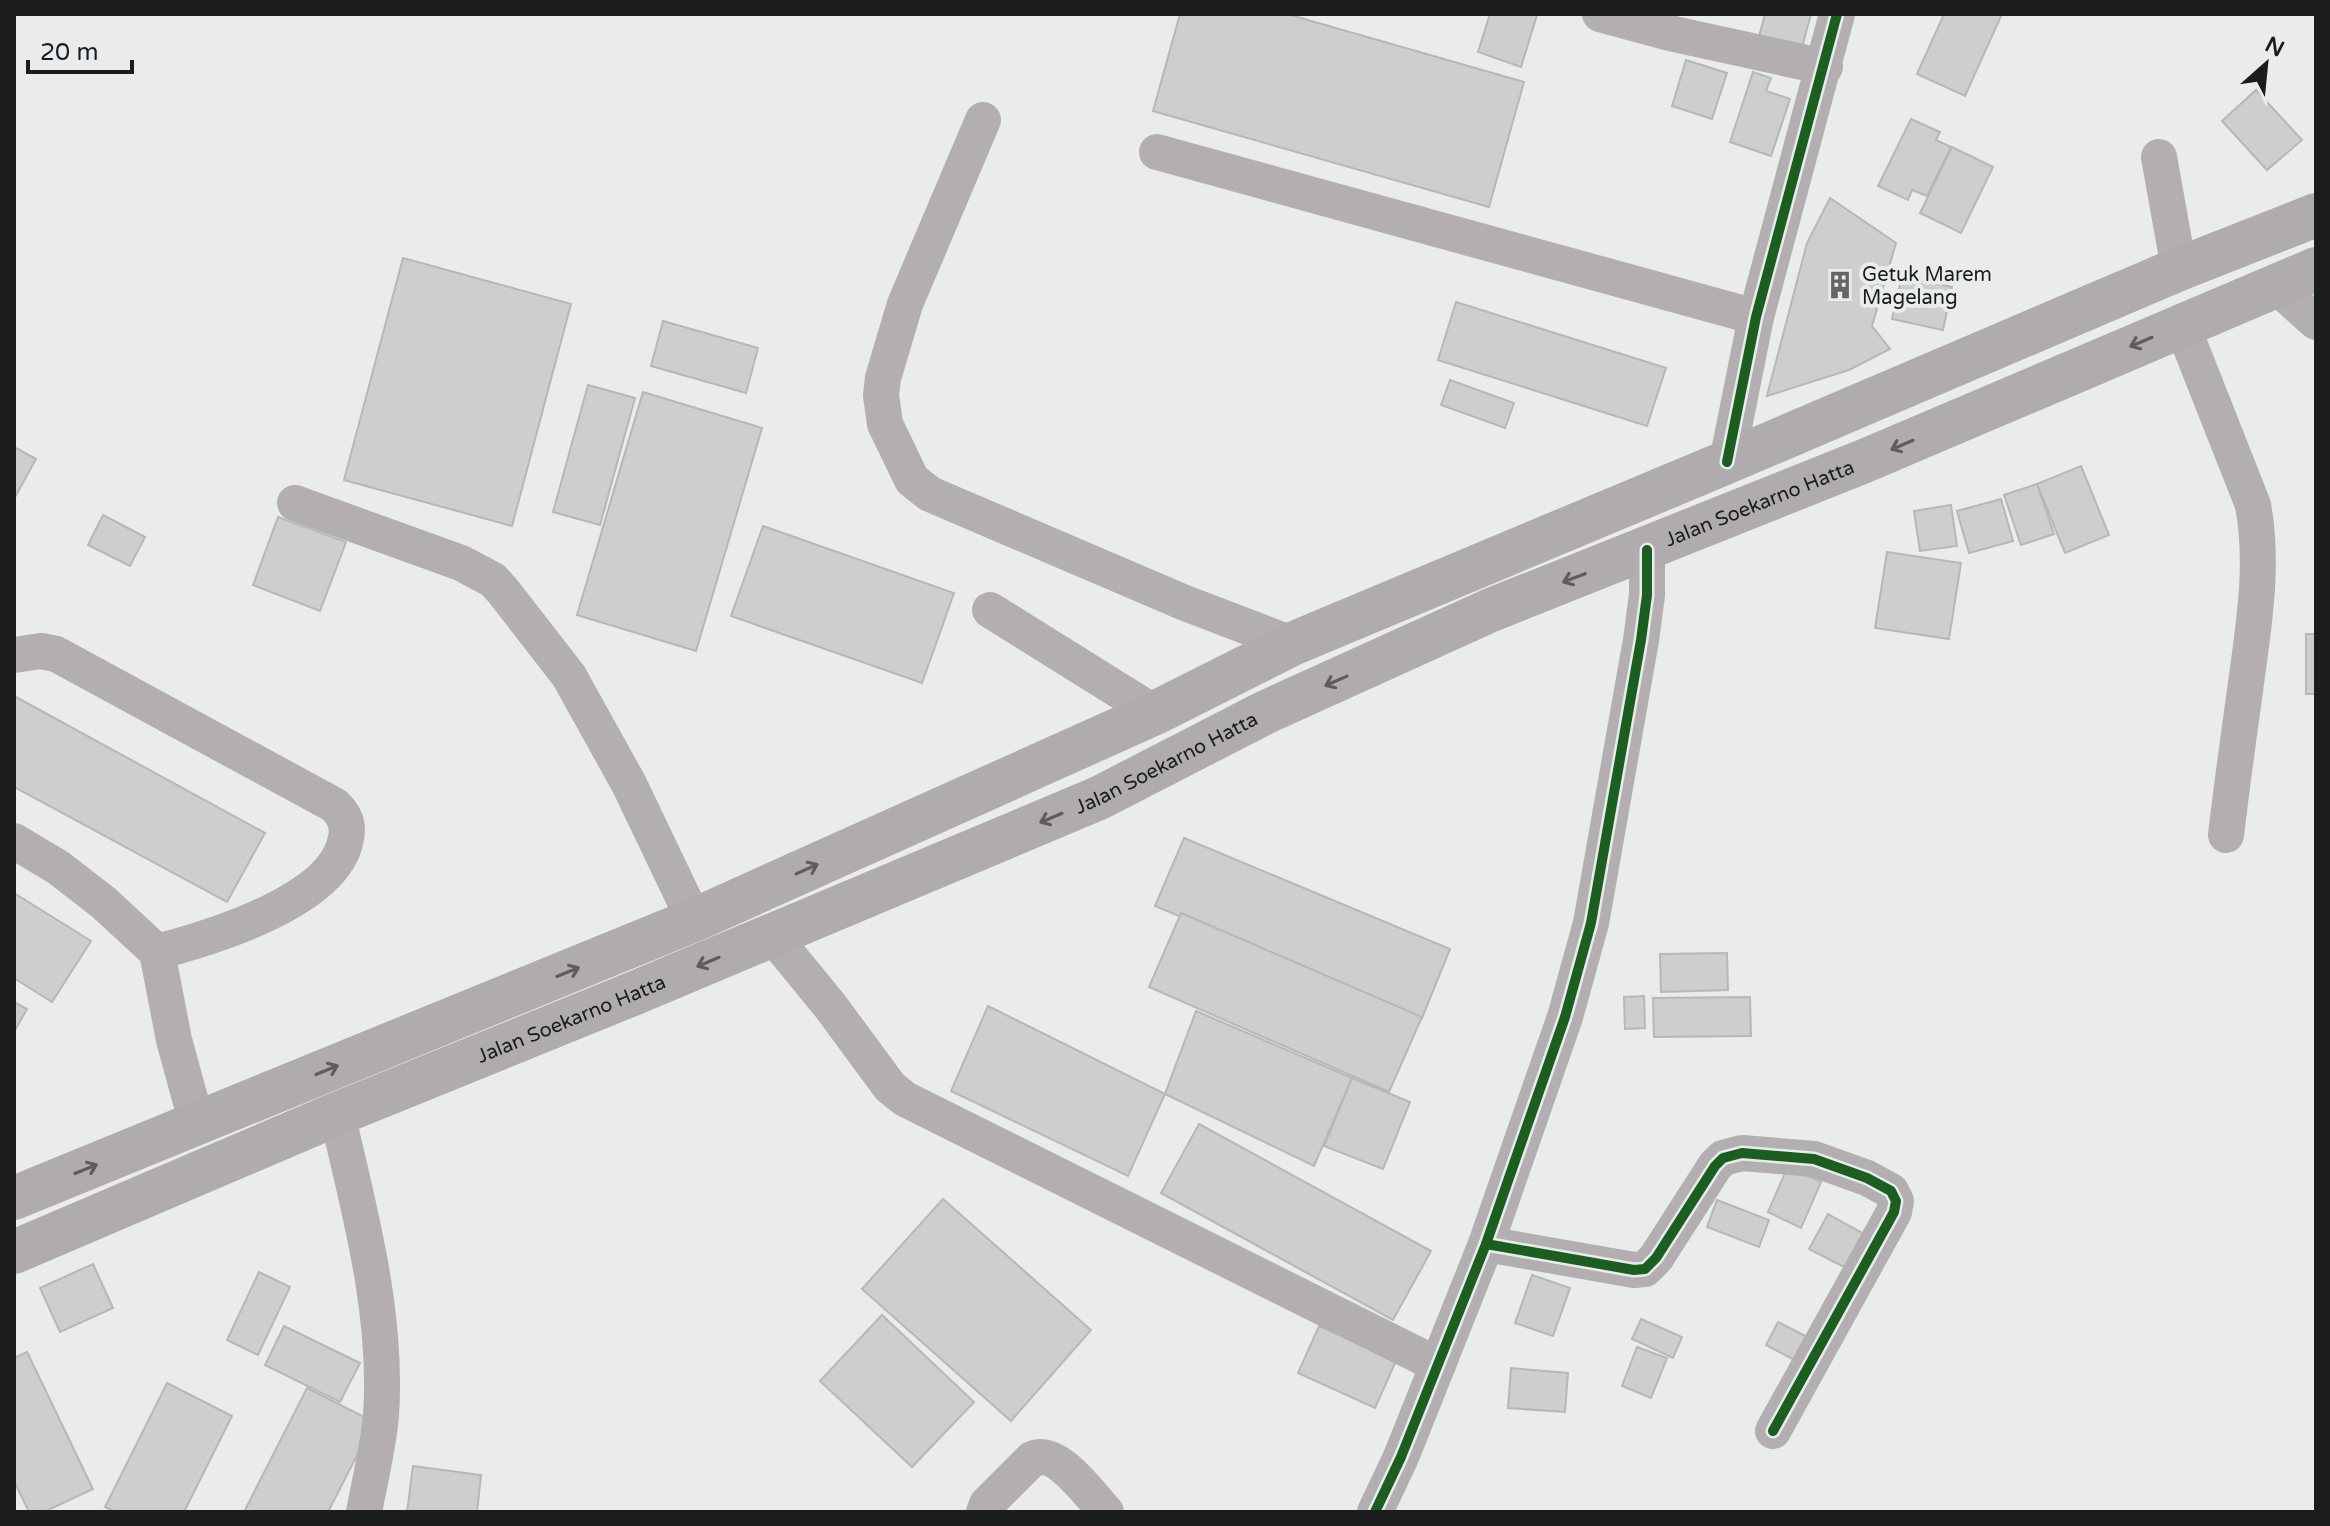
<svg xmlns="http://www.w3.org/2000/svg" width="2330" height="1526" font-family="'Varela Round',sans-serif">
<style>
.building{fill:#cececf;stroke:#b6b7b8;stroke-width:2}
.lines{fill:none;stroke-linecap:round;stroke-linejoin:round}
.minor{stroke:#b3afb0;stroke-width:36}
.highway{stroke:#b0abad;stroke-width:44}
.cycleway-casing{stroke:#e8ecee;stroke-width:15}
.cycleway{stroke:#1b5e20;stroke-width:10}
.oneway{stroke:#5e5c5e}
.labels{text-anchor:middle;stroke-width:8;stroke-linejoin:round;paint-order:stroke}
.poi-label{font-size:20px;fill:#1b1c1d;stroke:#e8ecee;text-anchor:start}
.street-label{font-size:20px;fill:#1b1c1d;stroke:#e8ecee}
</style>
<rect width="100%" height="100%" fill="#e9ebed"/>
<!-- building -->
<g class="building">
<path d="M 1180,14 L 1287,14 L 1524,82 L 1489,207 L 1153,111 Z"/>
<path d="M 1490,14 L 1537,15 L 1521,67 L 1478,52 Z"/>
<path d="M 1765,14 L 1811,14 L 1801,51 L 1758,40 Z"/>
<path d="M 1944,14 L 2002,14 L 1965,96 L 1917,74 Z"/>
<path d="M 1686,60 L 1727,73 L 1712,119 L 1672,106 Z"/>
<path d="M 1753,72 L 1771,78 L 1766,91 L 1790,99 L 1771,156 L 1730,142 Z"/>
<path d="M 2256,90 L 2302,140 L 2267,170 L 2222,121 Z"/>
<path d="M 1911,119 L 1940,132 L 1936,140 L 1951,147 L 1927,196 L 1912,190 L 1908,200 L 1878,186 Z"/>
<path d="M 1952,147 L 1993,167 L 1961,233 L 1920,213 Z"/>
<path d="M 1830,198 L 1896,243 L 1872,326 L 1890,349 L 1849,370 L 1767,396 L 1807,243 Z"/>
<path d="M 403,258 L 571,304 L 512,526 L 344,480 Z"/>
<path d="M 1902,276 L 1952,287 L 1943,330 L 1892,319 Z"/>
<path d="M 1456,302 L 1666,368 L 1647,426 L 1438,360 Z"/>
<path d="M 663,321 L 758,348 L 746,393 L 651,366 Z"/>
<path d="M 1450,380 L 1514,403 L 1505,428 L 1441,405 Z"/>
<path d="M 588,385 L 635,398 L 600,525 L 553,512 Z"/>
<path d="M 643,392 L 762,428 L 696,651 L 577,615 Z"/>
<path d="M 14,447 L 36,459 L 14,499 Z"/>
<path d="M 2081,466 L 2109,535 L 2065,553 L 2037,484 Z"/>
<path d="M 2037,484 L 2054,534 L 2021,545 L 2004,495 Z"/>
<path d="M 2001,499 L 2013,541 L 1969,553 L 1957,511 Z"/>
<path d="M 1951,505 L 1957,546 L 1920,551 L 1914,511 Z"/>
<path d="M 103,515 L 145,537 L 130,566 L 88,545 Z"/>
<path d="M 278,517 L 346,542 L 320,611 L 253,585 Z"/>
<path d="M 763,526 L 954,593 L 922,683 L 731,616 Z"/>
<path d="M 1887,552 L 1961,563 L 1949,639 L 1875,628 Z"/>
<rect x="2306" y="634" width="10" height="60"/>
<path d="M 14,696 L 265,833 L 227,902 L 14,787 Z"/>
<path d="M 1184,838 L 1450,949 L 1422,1018 L 1155,906 Z"/>
<path d="M 14,893 L 91,941 L 52,1002 L 14,978 Z"/>
<path d="M 1181,913 L 1422,1017 L 1389,1092 L 1149,987 Z"/>
<path d="M 1727,953 L 1728,990 L 1661,992 L 1660,954 Z"/>
<path d="M 1644,996 L 1645,1028 L 1625,1029 L 1624,997 Z"/>
<path d="M 1750,997 L 1751,1036 L 1654,1037 L 1653,998 Z"/>
<path d="M 14,1002 L 27,1009 L 14,1032 Z"/>
<path d="M 988,1006 L 1165,1094 L 1128,1176 L 951,1091 Z"/>
<path d="M 1196,1011 L 1352,1078 L 1314,1166 L 1165,1094 Z"/>
<path d="M 1352,1078 L 1410,1102 L 1383,1169 L 1324,1146 Z"/>
<path d="M 1199,1124 L 1431,1251 L 1393,1320 L 1161,1193 Z"/>
<path d="M 1788,1166 L 1821,1182 L 1801,1228 L 1768,1212 Z"/>
<path d="M 943,1199 L 1091,1330 L 1011,1421 L 862,1289 Z"/>
<path d="M 1717,1200 L 1769,1220 L 1759,1247 L 1707,1227 Z"/>
<path d="M 1828,1214 L 1864,1234 L 1846,1268 L 1809,1249 Z"/>
<path d="M 93,1264 L 113,1308 L 60,1332 L 40,1288 Z"/>
<path d="M 259,1272 L 290,1287 L 258,1355 L 227,1340 Z"/>
<path d="M 1532,1275 L 1570,1288 L 1553,1336 L 1515,1323 Z"/>
<path d="M 882,1315 L 974,1402 L 912,1467 L 820,1381 Z"/>
<path d="M 1641,1319 L 1682,1337 L 1673,1358 L 1632,1339 Z"/>
<path d="M 1778,1322 L 1813,1340 L 1800,1363 L 1766,1345 Z"/>
<path d="M 284,1326 L 360,1363 L 340,1402 L 265,1365 Z"/>
<path d="M 1319,1326 L 1396,1361 L 1375,1408 L 1298,1373 Z"/>
<path d="M 1637,1347 L 1667,1358 L 1651,1398 L 1622,1386 Z"/>
<path d="M 27,1352 L 93,1489 L 44,1512 L 29,1512 L 14,1481 L 14,1358 Z"/>
<path d="M 1511,1368 L 1568,1373 L 1565,1412 L 1508,1408 Z"/>
<path d="M 167,1383 L 232,1416 L 184,1512 L 115,1512 L 105,1507 Z"/>
<path d="M 307,1388 L 374,1422 L 328,1512 L 244,1512 Z"/>
<path d="M 413,1466 L 481,1475 L 477,1512 L 407,1512 Z"/>
</g>
<g class="lines">
<!-- minor -->
<g class="minor">
<path d="M 1600,14 L 1674,34 L 1825,67"/>
<path d="M 983,120 L 905,304 L 883,378 L 881,395 L 885,424 L 912,480 L 930,494 L 951,503 L 1185,603 L 1292,644"/>
<path d="M 1157,152 L 1756,317"/>
<path d="M 2159,157 L 2179,269"/>
<path d="M 2275,285 L 2316,322"/>
<path d="M 2182,325 L 2253,505 C 2264,564 2254,624 2246,683 C 2239,734 2232,784 2226,835"/>
<path d="M 1727,462 L 1756,317 L 1837,14"/>
<path d="M 295,503 L 461,563 L 493,580 L 503,591 L 569,676 L 629,784 L 694,920"/>
<path d="M 990,610 L 1155,713"/>
<path d="M 14,655 L 41,651 L 56,654 L 334,805 C 344,814 349,825 346,838 C 336,901 210,938 157,952"/>
<path d="M 14,841 L 59,868 L 104,903 L 157,952 L 174,1040 L 197,1124"/>
<path d="M 772,935 L 831,1007 L 890,1087 L 905,1099 L 1438,1365"/>
<path d="M 337,1114 C 360,1213 388,1314 381,1416 C 378,1448 370,1480 364,1512"/>
<path d="M 1486,1244 L 1634,1270 L 1645,1269 L 1656,1258 L 1715,1166 L 1723,1158 L 1742,1153 L 1814,1159 L 1867,1178 L 1891,1191 L 1896,1201 L 1894,1212 L 1773,1431"/>
<path d="M 984,1512 L 987,1504 L 1032,1459 C 1057,1447 1090,1495 1106,1512"/>
<path d="M 1375,1512 L 1401,1457 L 1486,1244 L 1565,1017 L 1591,923 L 1641,640 L 1647,595 L 1647,550"/>
</g>
<!-- highway -->
<g class="highway">
<path d="M 14,1198 L 694,920 L 1155,713 L 1292,644 L 1727,462 L 2179,269 L 2316,215"/>
<path id="s1" d="M 14,1252 L 337,1114 L 630,995 L 1099,798 L 1264,713 L 1491,610 L 1862,462 L 2316,269"/>
</g>
<defs>
<g id="cycleway">
<path d="M 1727,462 L 1756,317 L 1837,14"/>
<path d="M 1486,1244 L 1634,1270 L 1645,1269 L 1656,1258 L 1715,1166 L 1723,1158 L 1742,1153 L 1814,1159 L 1867,1178 L 1891,1191 L 1896,1201 L 1894,1212 L 1773,1431"/>
<path d="M 1375,1512 L 1401,1457 L 1486,1244 L 1565,1017 L 1591,923 L 1641,640 L 1647,595 L 1647,550"/>
</g>
</defs>
<!-- cycleway casing -->
<use href="#cycleway" class="cycleway-casing"/>
<!-- cycleway -->
<use href="#cycleway" class="cycleway"/>
</g>
<!-- one-way arrows -->
<defs><path id="oneway-shaft" d="M-6 0H5M1.5-3L5.5 0L1.5 3" fill="none" stroke-width="1.6" stroke-linecap="round" stroke-linejoin="round" transform="scale(2)"/></defs>
<g class="oneway">
<use href="#oneway-shaft" transform="translate(2141 342) rotate(157)"/>
<use href="#oneway-shaft" transform="translate(1902 445) rotate(157)"/>
<use href="#oneway-shaft" transform="translate(1574 578) rotate(159)"/>
<use href="#oneway-shaft" transform="translate(1336 681) rotate(156)"/>
<use href="#oneway-shaft" transform="translate(1051 818) rotate(157)"/>
<use href="#oneway-shaft" transform="translate(807 869) rotate(-24)"/>
<use href="#oneway-shaft" transform="translate(708 962) rotate(157)"/>
<use href="#oneway-shaft" transform="translate(568 972) rotate(-22)"/>
<use href="#oneway-shaft" transform="translate(327 1070) rotate(-22)"/>
<use href="#oneway-shaft" transform="translate(86 1169) rotate(-22)"/>
</g>
<!-- icons -->
<defs>
<symbol id="building-bare" viewBox="-9 -9 18 18"><path d="M-4-6H4V6H1V3H-1V6H-4ZM-2.5-4.3h1.7v1.8h-1.7ZM.8-4.3h1.7v1.8H.8ZM-2.5-1h1.7V.8h-1.7ZM.8-1h1.7V.8H.8Z" fill="#636466" stroke="#e8ecee" stroke-width="2.5" paint-order="stroke"/></symbol>
</defs>
<g fill-rule="evenodd">
<use href="#building-bare" x="1820" y="265" width="40" height="40"/>
</g>
<g class="labels">
<!-- poi labels -->
<g class="poi-label">
<text x="1862" y="281">Getuk Marem<tspan x="1862" dy="23">Magelang</tspan></text>
</g>
<!-- street labels -->
<g class="street-label">
<text dy="7" stroke="none"><textPath href="#s1" startOffset="1900">Jalan Soekarno Hatta</textPath></text>
<text dy="7" stroke="none"><textPath href="#s1" startOffset="1252">Jalan Soekarno Hatta</textPath></text>
<text dy="7" stroke="none"><textPath href="#s1" startOffset="604">Jalan Soekarno Hatta</textPath></text>
</g>
</g>
<!-- border -->
<rect width="2330" height="1526" fill="none" stroke="#1b1c1d" stroke-width="32"/>
<!-- north arrow -->
<g transform="translate(2266 64) rotate(27)" stroke="#e8ecee" stroke-width="6" paint-order="stroke">
<path d="M0-6L14 30L0 20L-14 30Z" fill="#1b1c1d"/>
<text y="-12" font-size="22" font-weight="bold" text-anchor="middle" fill="#1b1c1d">N</text>
</g>
<!-- scale -->
<path d="M28 60v12h104v-12" fill="none" stroke="#1b1c1d" stroke-width="4"/>
<text x="40" y="60" font-size="24" fill="#1b1c1d" stroke="#e8ecee" stroke-width="6" paint-order="stroke">20 m</text>
</svg>
